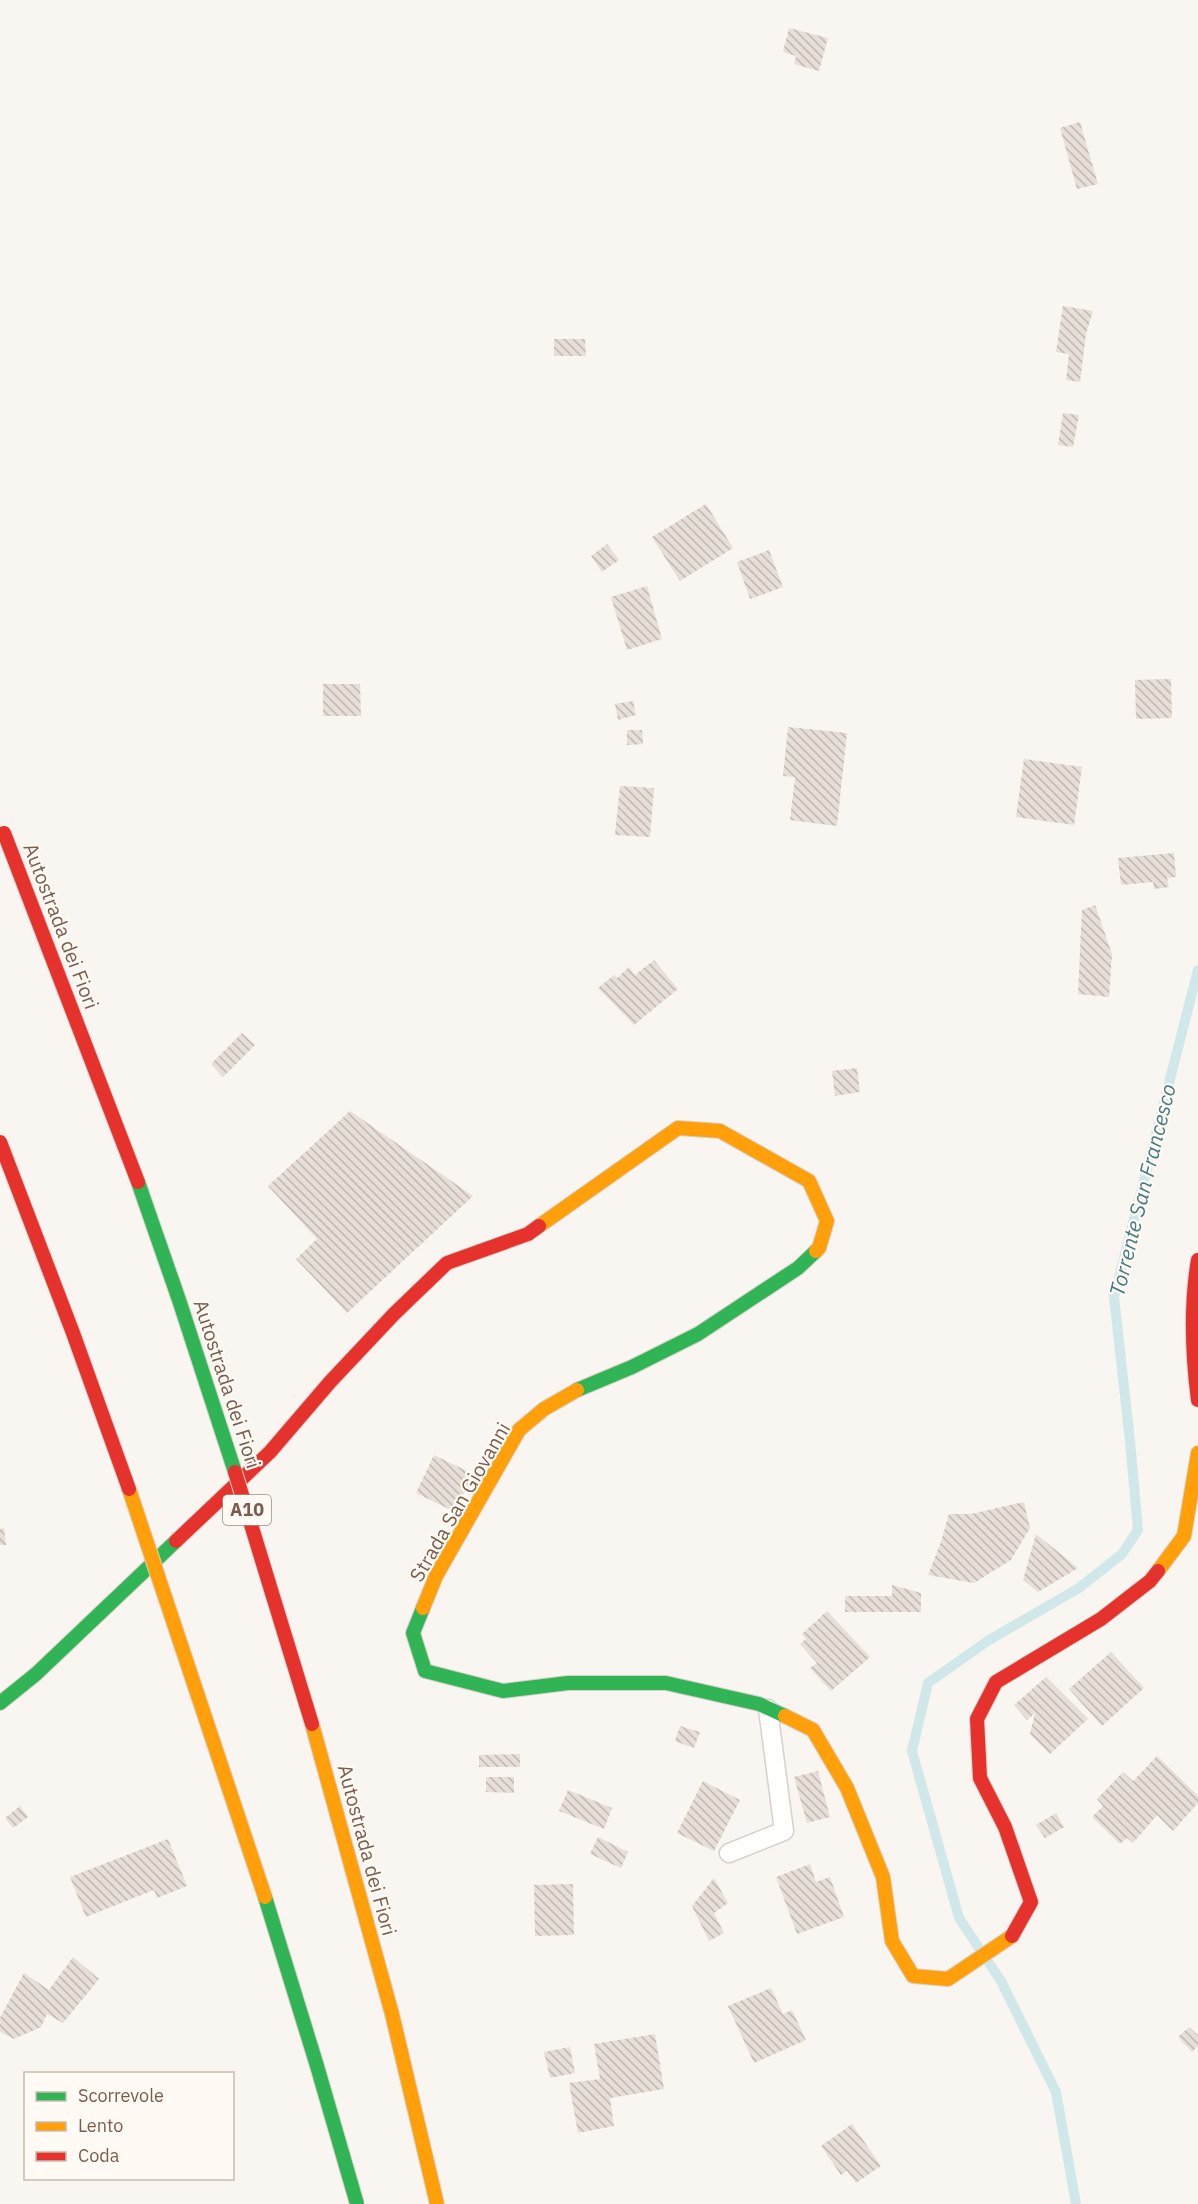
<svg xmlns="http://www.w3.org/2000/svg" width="1198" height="2204" font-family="'IBM Plex Sans',sans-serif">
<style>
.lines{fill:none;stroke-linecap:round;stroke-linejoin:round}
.stream{stroke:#d0e8ea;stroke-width:10}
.building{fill:url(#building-back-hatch)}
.lane-casing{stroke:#d7d1cb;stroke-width:21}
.fast-casing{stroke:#d9d2cb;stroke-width:16}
.slow-casing{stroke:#d9d2cb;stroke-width:16}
.jam-casing{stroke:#d9d2cb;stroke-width:16}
.lane{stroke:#fefefd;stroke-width:18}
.fast{stroke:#30b455;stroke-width:14}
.slow{stroke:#ff9f0a;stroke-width:14}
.jam{stroke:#e5322d;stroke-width:14}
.fast-bridge-casing{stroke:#dad1cc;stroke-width:16;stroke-linecap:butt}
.slow-bridge-casing{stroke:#dad1cc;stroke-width:16;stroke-linecap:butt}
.jam-bridge-casing{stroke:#dad1cc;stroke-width:16;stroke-linecap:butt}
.fast-bridge{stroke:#30b455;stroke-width:14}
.slow-bridge{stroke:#ff9f0a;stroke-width:14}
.jam-bridge{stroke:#e5322d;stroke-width:14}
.labels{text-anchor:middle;stroke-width:4.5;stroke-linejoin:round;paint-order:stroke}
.shield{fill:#fffaf3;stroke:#a28b7f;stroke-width:1.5}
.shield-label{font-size:18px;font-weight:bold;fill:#7a5c4d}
.street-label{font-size:20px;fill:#7a5c4d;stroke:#fffaf3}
.water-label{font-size:21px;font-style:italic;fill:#437c86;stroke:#fffaf3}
</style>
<defs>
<pattern id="building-back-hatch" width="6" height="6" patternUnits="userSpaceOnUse" patternTransform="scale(1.5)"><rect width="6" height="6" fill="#e6ded7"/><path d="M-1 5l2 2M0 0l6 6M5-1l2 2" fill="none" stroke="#bfb7b1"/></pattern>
</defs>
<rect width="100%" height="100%" fill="#f9f5f0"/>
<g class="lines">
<!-- stream -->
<path class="stream" d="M 1076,2204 L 1056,2092 L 1001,1981 L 959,1918 L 912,1751 L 928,1683 L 989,1640 L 1079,1588 L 1122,1554 L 1138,1530 L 1130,1441 L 1114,1297 L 1198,970"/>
</g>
<!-- building -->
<g class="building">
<path d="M 789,28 L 828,38 L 819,71 L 794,64 L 796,56 L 783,52 Z"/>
<path d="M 1080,122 L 1098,184 L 1077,189 L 1060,128 Z"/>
<path d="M 1063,306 L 1093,311 L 1086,334 L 1080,382 L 1066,380 L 1069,354 L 1056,352 Z"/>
<path d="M 554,339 L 585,339 L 586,356 L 554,356 Z"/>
<path d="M 1063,413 L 1079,415 L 1073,447 L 1058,445 Z"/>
<path d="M 706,504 L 733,548 L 680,581 L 652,537 Z"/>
<path d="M 607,544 L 619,560 L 602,572 L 591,556 Z"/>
<path d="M 769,550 L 783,587 L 750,599 L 737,562 Z"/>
<path d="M 647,586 L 662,639 L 627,650 L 611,597 Z"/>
<path d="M 1171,679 L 1172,718 L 1136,719 L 1135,680 Z"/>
<path d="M 323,684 L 360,684 L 361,716 L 323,716 Z"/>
<path d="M 633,701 L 636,715 L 618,720 L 615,704 Z"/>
<path d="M 788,727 L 847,733 L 837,826 L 790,820 L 795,777 L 783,776 Z"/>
<path d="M 627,730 L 642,730 L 643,744 L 627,745 Z"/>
<path d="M 1024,759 L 1082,767 L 1074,825 L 1016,817 Z"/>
<path d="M 620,786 L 654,788 L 650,837 L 615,835 Z"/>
<path d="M 1174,853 L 1176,877 L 1167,878 L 1169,887 L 1154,889 L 1153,882 L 1121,885 L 1118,858 Z"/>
<path d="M 1095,905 L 1112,954 L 1109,997 L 1078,994 L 1082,910 Z"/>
<path d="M 654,960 L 678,989 L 634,1025 L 598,988 L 614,975 L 617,978 L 629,967 L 635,975 Z"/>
<path d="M 242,1033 L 255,1045 L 223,1077 L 211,1064 Z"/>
<path d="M 857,1068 L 860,1092 L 835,1096 L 832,1071 Z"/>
<path d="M 350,1111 L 473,1196 L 347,1313 L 296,1259 L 317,1239 L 268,1186 Z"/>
<path d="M 434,1455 L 473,1474 L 469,1485 L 453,1511 L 416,1493 Z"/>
<path d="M 1024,1502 L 1030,1528 L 1011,1560 L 974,1583 L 928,1575 L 941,1542 L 949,1514 L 971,1514 Z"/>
<path d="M 4,1528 L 6,1545 L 0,1545 L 0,1529 Z"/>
<path d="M 1036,1534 L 1078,1568 L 1038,1592 L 1023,1580 Z"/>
<path d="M 892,1585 L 921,1593 L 921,1612 L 845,1612 L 845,1596 L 892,1596 Z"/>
<path d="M 827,1611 L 870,1657 L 831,1691 L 810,1668 L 817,1663 L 800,1644 L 806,1639 L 802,1634 Z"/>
<path d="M 1111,1652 L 1144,1688 L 1102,1726 L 1069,1689 Z"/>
<path d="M 1046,1677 L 1088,1719 L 1050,1754 L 1030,1734 L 1035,1713 L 1027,1720 L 1014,1705 Z"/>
<path d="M 680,1726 L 700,1732 L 694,1748 L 675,1741 Z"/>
<path d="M 520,1754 L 520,1767 L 479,1767 L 479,1755 Z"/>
<path d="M 1157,1756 L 1198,1796 L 1198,1803 L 1173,1831 L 1157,1815 L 1133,1843 L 1127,1838 L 1120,1844 L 1092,1817 L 1103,1806 L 1097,1799 L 1123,1772 L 1133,1781 Z"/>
<path d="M 818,1771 L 830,1817 L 807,1823 L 794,1777 Z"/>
<path d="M 486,1777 L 514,1777 L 514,1793 L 486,1792 Z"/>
<path d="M 703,1781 L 740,1800 L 714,1851 L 677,1833 Z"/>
<path d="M 568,1790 L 612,1808 L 604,1829 L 559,1811 Z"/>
<path d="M 20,1806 L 28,1817 L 13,1828 L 5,1818 Z"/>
<path d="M 1056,1813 L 1064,1827 L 1045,1838 L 1036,1825 Z"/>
<path d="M 598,1837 L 628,1852 L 621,1868 L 590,1854 Z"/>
<path d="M 168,1839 L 187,1886 L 157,1898 L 154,1890 L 86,1917 L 70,1877 Z"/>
<path d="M 810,1864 L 816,1882 L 830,1877 L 844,1917 L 797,1934 L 776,1877 Z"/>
<path d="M 714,1878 L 728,1903 L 714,1913 L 724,1933 L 709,1941 L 692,1906 Z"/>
<path d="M 573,1884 L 574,1935 L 535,1936 L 534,1885 Z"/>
<path d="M 73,1957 L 99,1979 L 63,2023 L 47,2014 L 41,2027 L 14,2039 L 0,2032 L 0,2018 L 24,1973 L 49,1990 Z"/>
<path d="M 771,1988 L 783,2014 L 792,2010 L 806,2040 L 754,2063 L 728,2006 Z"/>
<path d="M 1189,2027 L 1198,2035 L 1198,2046 L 1192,2052 L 1178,2037 Z"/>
<path d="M 655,2034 L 664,2089 L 610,2098 L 614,2126 L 578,2133 L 569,2083 L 600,2079 L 594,2044 Z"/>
<path d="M 570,2047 L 575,2073 L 550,2078 L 544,2052 Z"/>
<path d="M 852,2124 L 881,2166 L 856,2183 L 847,2171 L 841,2175 L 821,2146 Z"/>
</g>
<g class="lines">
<defs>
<path id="lane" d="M 729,1853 L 784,1831 L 768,1709"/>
<g id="fast">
<path d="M 577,1390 L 632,1367 L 698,1334 L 798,1268 L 816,1251"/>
<path d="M 423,1608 L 413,1633 L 425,1671 L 503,1691 L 568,1683 L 666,1683 L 759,1704 L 785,1716"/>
<path d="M 0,1703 L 36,1674 L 176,1541"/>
</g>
<g id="slow">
<path d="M 539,1226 L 678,1128 L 720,1131 L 809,1181 L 827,1221 L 819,1248 L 816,1251"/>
<path d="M 1158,1571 L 1184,1536 L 1198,1453"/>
<path d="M 423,1608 L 436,1576 L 519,1430 L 544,1409 L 577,1390"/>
<path d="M 785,1716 L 813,1730 L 847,1788 L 883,1877 L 892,1941 L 913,1976 L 948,1979 L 1012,1936"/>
</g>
<g id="jam">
<path d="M 1198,1260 C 1190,1307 1192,1353 1198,1400"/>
<path d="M 176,1541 L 270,1452 L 330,1382 L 394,1314 L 447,1263 L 528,1234 L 539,1226"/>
<path d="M 1012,1936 L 1031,1902 L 1005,1827 L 980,1778 L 977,1719 L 996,1682 L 1101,1619 L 1150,1581 L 1158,1571"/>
</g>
</defs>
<!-- lane casing -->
<use href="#lane" class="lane-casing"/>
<!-- fast casing -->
<use href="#fast" class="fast-casing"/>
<!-- slow casing -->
<use href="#slow" class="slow-casing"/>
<!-- jam casing -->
<use href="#jam" class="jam-casing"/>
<!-- lane -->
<use href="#lane" class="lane"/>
<!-- fast -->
<use href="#fast" class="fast"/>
<!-- slow -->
<use href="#slow" class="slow"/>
<!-- jam -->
<use href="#jam" class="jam"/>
<defs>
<g id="fast-bridge">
<path d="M 138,1182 L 179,1300 L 235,1472"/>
<path d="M 265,1897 L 317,2066 L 357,2204"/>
</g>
<g id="slow-bridge">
<path d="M 129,1489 L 265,1897"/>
<path d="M 312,1724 L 392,2014 L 437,2204"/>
</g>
<g id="jam-bridge">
<path d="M 4,833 L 138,1182"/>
<path d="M 0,1142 L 73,1333 L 129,1489"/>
<path d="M 235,1472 L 312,1724"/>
</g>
</defs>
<!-- fast-bridge casing -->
<use href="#fast-bridge" class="fast-bridge-casing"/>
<!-- slow-bridge casing -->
<use href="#slow-bridge" class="slow-bridge-casing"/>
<!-- jam-bridge casing -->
<use href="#jam-bridge" class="jam-bridge-casing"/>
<!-- fast-bridge -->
<use href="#fast-bridge" class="fast-bridge"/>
<!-- slow-bridge -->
<use href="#slow-bridge" class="slow-bridge"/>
<!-- jam-bridge -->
<use href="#jam-bridge" class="jam-bridge"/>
</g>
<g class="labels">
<!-- shield labels -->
<rect class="shield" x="223" y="1495" width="48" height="30" rx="4.5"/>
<g class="shield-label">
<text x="247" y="1516">A10</text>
</g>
<!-- street labels -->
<g class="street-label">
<text transform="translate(61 926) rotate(69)" y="7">Autostrada dei Fiori</text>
<text transform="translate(227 1384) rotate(72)" y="7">Autostrada dei Fiori</text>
<text transform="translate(460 1502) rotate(-60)" y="7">Strada San Giovanni</text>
<text transform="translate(367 1850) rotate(75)" y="7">Autostrada dei Fiori</text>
</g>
<!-- water labels -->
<g class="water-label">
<text transform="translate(1143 1190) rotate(-76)" y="7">Torrente San Francesco</text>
</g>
</g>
<!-- legend -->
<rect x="24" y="2072" width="210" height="108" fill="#fffaf3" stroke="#cabbb1" stroke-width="1.5"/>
<rect x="36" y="2092" width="30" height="9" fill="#30b455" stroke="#cabbb1" stroke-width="1.5"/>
<text x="78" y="2102" font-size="18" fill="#7a5c4d">Scorrevole</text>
<rect x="36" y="2122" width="30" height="9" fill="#ff9f0a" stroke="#cabbb1" stroke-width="1.5"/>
<text x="78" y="2132" font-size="18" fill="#7a5c4d">Lento</text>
<rect x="36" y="2152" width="30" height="9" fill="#e5322d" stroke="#cabbb1" stroke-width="1.5"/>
<text x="78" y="2162" font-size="18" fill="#7a5c4d">Coda</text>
</svg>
